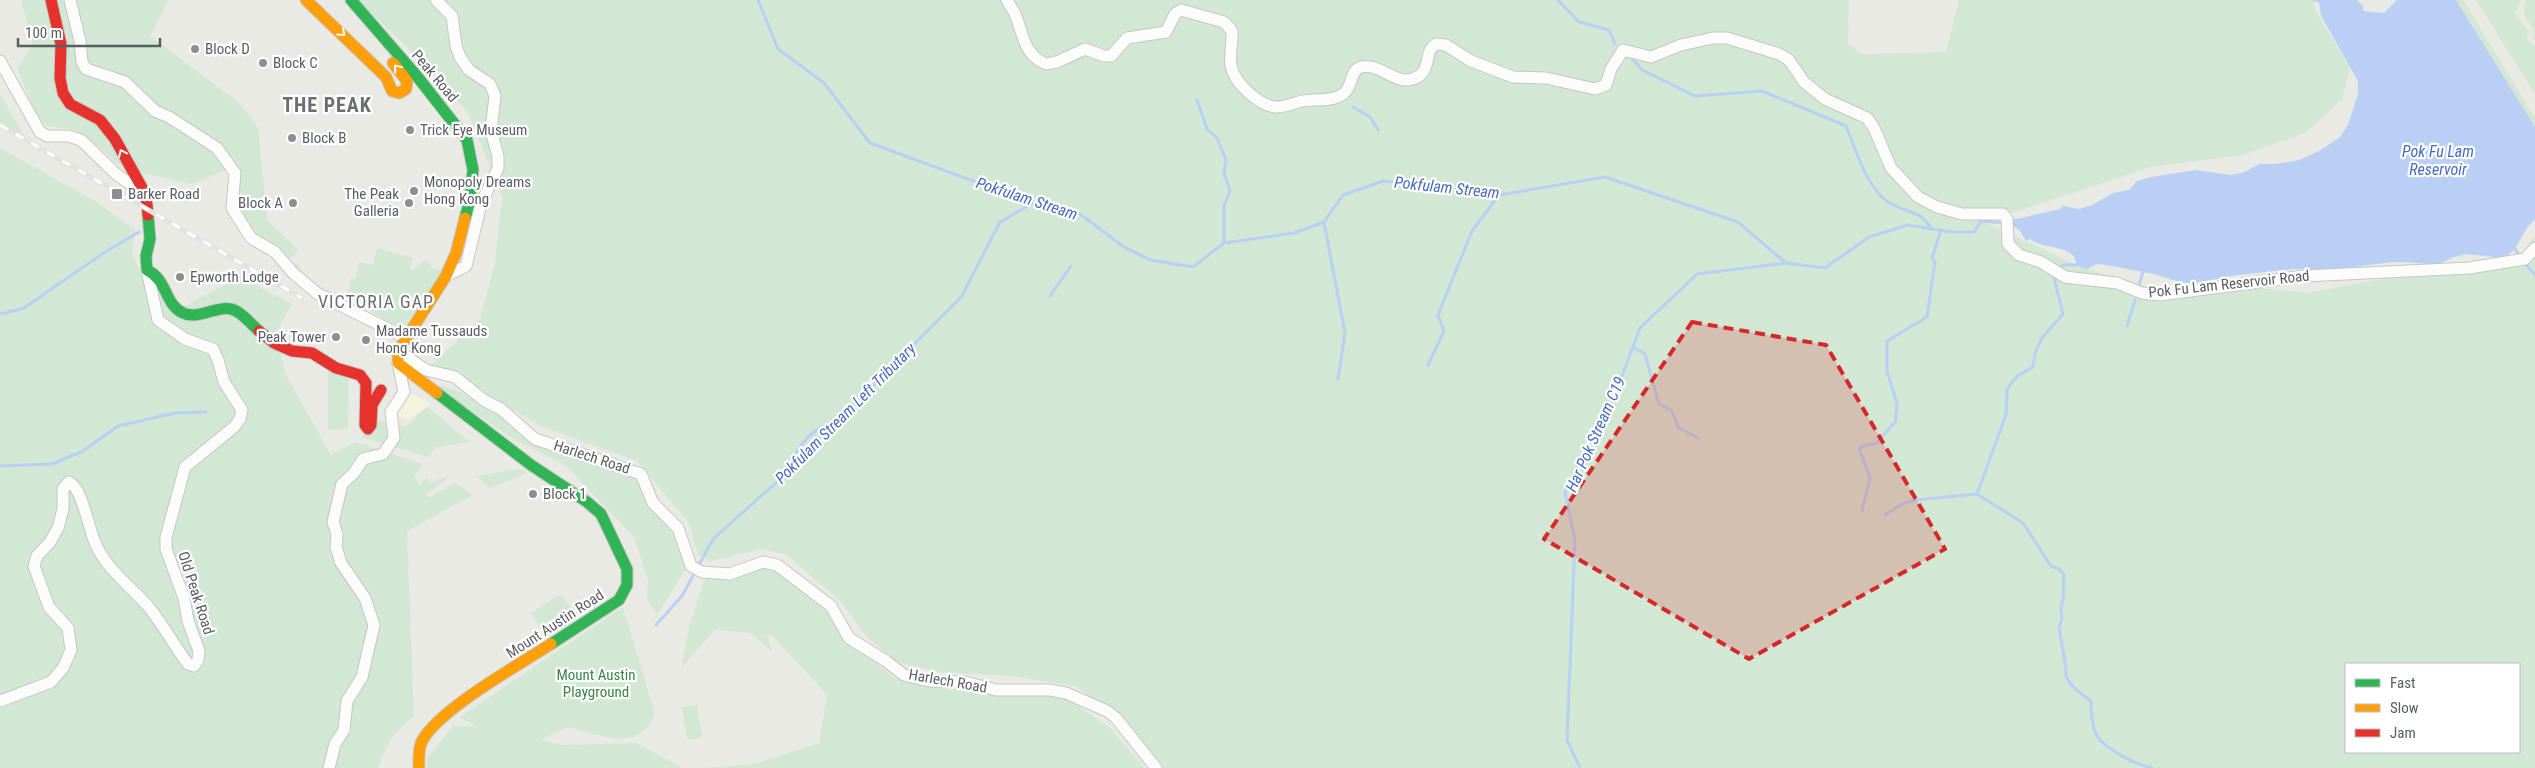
<svg xmlns="http://www.w3.org/2000/svg" width="2535" height="768" font-family="'Roboto Condensed',sans-serif">
<style>
.commercial{fill:#f4f3de}
.green{fill:#d2e7d4;fill-rule:evenodd}
.water{fill:#b9d0f4}
.lines{fill:none;stroke-linecap:round;stroke-linejoin:round}
.stream{stroke:#b9d0f4;stroke-width:3}
.street-casing{stroke:#c6c7c5;stroke-width:13}
.fast-casing{stroke:#c7c7c6;stroke-width:13}
.slow-casing{stroke:#c7c7c6;stroke-width:13}
.jam-casing{stroke:#c7c7c6;stroke-width:13}
.street{stroke:#fcfcfb;stroke-width:11}
.fast{stroke:#30b455;stroke-width:11}
.slow{stroke:#ff9f0a;stroke-width:11}
.jam{stroke:#e5322d;stroke-width:11}
.rail-casing{stroke:#e2e2e2;stroke-width:5}
.rail{stroke:#fff;stroke-width:3;stroke-dasharray:9;stroke-linecap:butt}
.oneway{stroke:#fff}
.marked{fill:#d62828;fill-opacity:0.2;stroke:#d62828;stroke-width:4;stroke-dasharray:10 6;stroke-linejoin:round}
.poi-dot{fill:#8c8e90;stroke:#fff;stroke-width:2}
.labels{text-anchor:middle;stroke-width:4.5;stroke-linejoin:round;paint-order:stroke}
.poi-label{font-size:15px;fill:#5a5d62;stroke:#fff;text-anchor:start}
.street-label{font-size:15px;fill:#5a5d62;stroke:#fff}
.park-label{font-size:15px;fill:#388449;stroke:#fff}
.water-label{font-size:16px;font-style:italic;fill:#476cbe;stroke:#fff}
.quarter-label{font-size:18px;letter-spacing:1px;fill:#6c6e74;stroke:#fff}
.district-label{font-size:20px;font-weight:bold;letter-spacing:1px;fill:#6c6e74;stroke:#fff}
</style>
<rect width="100%" height="100%" fill="#eaeae5"/>
<!-- commercial -->
<path class="commercial" d="M 410,393 L 431,404 L 408,420 L 395,414 Z"/>
<!-- green -->
<g class="green">
<path d="M 21,0 L 168,0 L 150,36 L 239,103 L 258,127 L 267,220 L 299,251 L 281,265 L 248,239 L 233,167 L 192,184 L 124,169 L 85,135 L 69,129 L 46,126 L 36,113 L 17,69 L 33,45 Z"/>
<path d="M 357,0 L 1849,0 L 1848,44 L 1862,54 L 1946,52 L 1959,0 L 2314,0 L 2315,10 L 2350,68 L 2342,100 L 2305,133 L 2243,155 L 2151,167 L 1985,222 L 2077,265 L 2149,290 L 2220,284 L 2308,293 L 2387,278 L 2516,260 L 2535,237 L 2535,768 L 1163,768 L 1120,717 L 1075,686 L 1011,676 L 940,672 L 899,663 L 867,637 L 841,602 L 787,555 L 762,549 L 711,561 L 698,555 L 689,523 L 637,461 L 541,426 L 466,383 L 431,365 L 480,319 L 495,262 L 502,197 L 468,112 L 406,46 ZM 2346,664 L 2519,664 L 2519,752 L 2346,752 Z"/>
<path d="M 2451,0 L 2463,0 L 2535,118 L 2535,137 Z"/>
<path d="M 2476,0 L 2521,0 L 2515,14 L 2530,33 L 2526,39 L 2535,46 L 2535,94 Z"/>
<path d="M 2525,0 L 2535,0 L 2535,40 L 2533,39 L 2534,30 L 2524,16 Z"/>
<path d="M 0,94 L 26,139 L 0,125 Z"/>
<path d="M 0,148 L 95,201 L 135,230 L 132,251 L 140,272 L 176,311 L 239,277 L 292,304 L 276,332 L 285,373 L 331,455 L 355,442 L 423,464 L 414,477 L 419,485 L 427,477 L 430,483 L 448,475 L 446,480 C 438,483 435,492 425,493 L 428,498 L 455,483 L 473,495 L 407,531 L 414,717 C 392,733 388,743 378,768 L 0,768 Z"/>
<path d="M 377,248 L 412,258 L 410,270 L 413,270 L 425,260 L 434,269 L 440,270 L 443,266 L 446,269 L 407,324 L 396,326 L 347,297 L 342,301 L 336,301 L 290,267 L 297,264 C 304,280 328,293 347,296 L 351,278 L 355,279 L 359,262 L 373,265 Z"/>
<path d="M 328,371 L 349,379 L 348,429 L 328,430 Z"/>
<path d="M 429,382 L 461,392 L 536,436 L 631,470 L 679,527 L 688,565 L 657,615 L 647,599 L 648,581 L 634,537 L 566,466 L 512,438 Z"/>
<path d="M 427,407 L 470,442 L 436,447 L 428,457 L 361,437 L 380,420 L 405,427 Z"/>
<path d="M 519,469 L 528,473 L 490,488 L 476,476 Z"/>
<path d="M 763,564 L 780,569 L 830,612 L 856,647 L 893,677 L 938,687 L 1010,691 L 1070,700 L 1110,728 L 1145,768 L 704,768 L 755,764 L 819,743 L 827,695 L 772,635 L 766,635 L 773,652 L 750,633 L 715,630 L 682,667 L 689,626 L 706,576 L 714,579 Z"/>
<path d="M 561,594 L 571,608 L 540,628 L 531,613 Z"/>
<path d="M 623,607 L 655,714 C 637,754 600,735 568,727 L 541,740 L 562,745 L 637,743 L 682,768 L 427,768 L 427,758 L 453,726 L 478,727 L 460,717 Z"/>
<path d="M 697,705 L 702,737 L 687,740 L 682,707 Z"/>
</g>
<!-- water -->
<path class="water" d="M 2312,0 L 2357,0 L 2363,6 L 2363,11 L 2384,13 L 2397,0 L 2456,0 L 2535,127 L 2535,219 L 2526,229 L 2515,249 L 2504,258 L 2466,254 L 2451,258 L 2439,264 L 2394,262 L 2336,269 L 2294,269 L 2237,275 L 2195,283 L 2183,283 L 2154,274 L 2106,265 L 2097,264 L 2087,269 L 2076,265 C 2077,244 2042,250 2031,239 L 2026,241 L 2020,231 L 2011,224 L 2012,220 L 2060,209 L 2063,206 L 2079,209 L 2092,205 L 2113,193 L 2129,190 L 2137,181 L 2151,177 L 2196,170 L 2231,175 L 2244,172 L 2260,164 L 2276,164 L 2299,160 L 2319,151 L 2340,137 L 2348,125 L 2358,94 L 2358,81 L 2321,16 L 2319,3 Z"/>
<g class="lines">
<!-- stream -->
<g class="stream">
<path d="M 758,0 L 778,49 L 824,83 L 870,143 L 1033,203 L 1080,214 L 1124,247 L 1150,260 L 1193,267 L 1224,243 L 1294,233 L 1324,222 L 1343,195 L 1383,181 L 1499,195 L 1605,177 L 1738,222 L 1786,263 L 1825,268 L 1869,237 L 1908,225 L 1951,232 L 1974,232 L 1981,221 L 2004,223"/>
<path d="M 1558,0 L 1579,22 L 1609,30 L 1615,44"/>
<path d="M 1632,58 L 1642,70 L 1695,96 L 1762,91 L 1846,126 C 1856,150 1864,180 1884,199 C 1898,212 1921,209 1930,227"/>
<path d="M 1197,100 L 1207,129 L 1217,138 L 1226,160 L 1224,174 L 1230,190 L 1224,206 L 1224,243"/>
<path d="M 1353,107 L 1370,117 L 1378,130"/>
<path d="M 1324,222 L 1345,333 L 1338,379"/>
<path d="M 2515,249 L 2520,257"/>
<path d="M 2524,262 L 2535,275"/>
<path d="M 2076,265 L 2063,265 L 2053,274 L 2063,314 L 2042,338 L 2035,353 L 2033,367 L 2017,376 L 2007,389 L 2006,415 L 1977,494 L 2023,523 L 2051,566 L 2059,569 L 2064,575 L 2063,600 L 2061,606 L 2062,619 L 2059,628 L 2066,668 L 2066,677 L 2074,688 L 2091,701 C 2091,711 2092,727 2097,736 C 2106,750 2137,765 2152,768"/>
<path d="M 2139,285 L 2143,272"/>
<path d="M 1050,296 L 1071,266"/>
<path d="M 0,314 L 24,308 L 105,252 L 139,232"/>
<path d="M 2127,326 L 2135,300"/>
<path d="M 1633,347 L 1645,354 L 1659,404 L 1671,410 L 1679,428 L 1698,438"/>
<path d="M 1428,365 L 1444,331 L 1438,315 L 1472,231 L 1499,195"/>
<path d="M 0,466 L 52,464 L 83,451 L 118,426 L 175,413 L 206,412"/>
<path d="M 790,468 C 798,443 813,428 838,420"/>
<path d="M 1862,511 L 1870,478 L 1859,449 L 1863,446 L 1877,443 L 1895,422 L 1896,417 L 1897,403 L 1887,371 L 1887,341 L 1927,317 L 1935,262 L 1932,258 L 1941,230"/>
<path d="M 1885,515 L 1902,504 L 1915,500 L 1977,494"/>
<path d="M 698,566 L 714,538 L 778,481 L 962,296 L 1000,222 L 1033,203"/>
<path d="M 656,625 L 682,596 L 695,572"/>
<path d="M 1580,768 L 1567,740 L 1575,540 L 1565,492 L 1619,384 L 1640,328 L 1697,274 L 1786,263"/>
</g>
<defs>
<g id="street">
<path d="M 70,0 L 80,41 L 82,62 L 86,69 L 125,82 L 155,111 L 169,117 L 217,148 L 235,173 L 232,208 L 251,238 L 275,252 L 293,273 L 318,294 L 406,338"/>
<path d="M 436,0 L 452,16 L 456,46 L 460,57 L 469,70 L 490,84 L 495,96 L 491,131 L 498,156 L 498,168 L 481,204 L 466,266 L 446,276"/>
<path d="M 1007,0 C 1009,5 1013,9 1015,14 C 1023,32 1023,55 1046,64 L 1057,62 L 1085,49 L 1104,56 L 1111,56 L 1127,38 L 1166,32 L 1175,14 L 1181,10 L 1224,22 L 1232,31 C 1233,42 1229,54 1231,65 C 1233,82 1259,106 1276,107 C 1285,107 1294,103 1302,101 C 1314,99 1332,102 1343,94 C 1353,88 1349,71 1361,67 C 1382,62 1397,90 1419,76 C 1431,68 1424,51 1436,44 L 1446,45 L 1471,61 L 1513,77 L 1546,78 L 1595,89 L 1606,85 L 1611,69 L 1623,50 L 1651,57 L 1681,45 L 1713,38 L 1727,38 L 1779,54 L 1789,60 L 1804,82 L 1825,99 L 1867,118 L 1874,128 L 1891,168 L 1918,197 L 1937,207 L 1962,214 L 2003,214 L 2007,219 L 2008,244 L 2019,255 L 2041,262 L 2065,277 L 2117,283 L 2142,293 L 2160,295 L 2304,276 L 2469,268 L 2525,259 L 2535,248"/>
<path d="M 0,61 L 40,132 L 47,136 L 68,136 L 81,140 L 116,174 L 144,194"/>
<path d="M 398,351 L 426,370 L 455,377 L 485,401 L 501,409 L 535,439 L 641,474 L 653,503 L 678,528 L 691,566 L 702,572 L 730,574 L 763,562 L 777,565 L 831,606 L 849,638 L 886,661 L 904,675 L 929,681 L 965,682 L 996,690 L 1050,690 L 1066,693 L 1107,711 L 1116,718 L 1156,768"/>
<path d="M 0,701 L 51,682 L 63,668 L 71,650 L 68,628 L 49,607 L 34,566 L 37,556 L 50,542 L 58,528 L 63,509 L 63,489 L 69,482 C 83,488 89,533 97,547 C 109,571 130,586 147,605 C 162,623 174,645 188,664 L 194,666 L 198,660 L 199,651 L 188,621 L 184,598 L 166,549 L 166,537 L 185,467 L 234,427 L 240,419 L 242,410 L 224,382 L 218,360 L 213,349 L 185,339 L 158,320 L 147,270"/>
<path d="M 329,768 L 335,744 L 344,730 L 347,701 L 362,677 L 374,625 L 365,598 L 341,563 L 336,547 L 337,534 L 333,522 L 342,484 L 354,473 L 363,459 L 383,454 L 394,438 L 391,412 L 404,392 L 398,363"/>
</g>
<g id="fast">
<path d="M 351,0 L 416,75 L 467,140 L 473,170 L 470,200 L 465,218"/>
<path d="M 148,215 L 150,239 L 146,256 L 147,270 C 168,280 164,304 183,313 C 200,321 220,302 236,311 C 244,315 252,325 259,331"/>
<path d="M 437,393 L 531,465 L 587,502 L 601,514 L 627,569 L 627,585 L 619,600 L 551,644"/>
</g>
<g id="slow">
<path d="M 306,0 L 386,77 L 392,91 L 399,93 L 406,89 L 407,81 L 393,63"/>
<path d="M 437,393 L 398,363 L 398,351 L 446,276 L 456,253 L 465,218"/>
<path d="M 419,768 C 419,759 418,749 422,741 C 439,709 519,665 551,644"/>
</g>
<g id="jam">
<path d="M 51,0 L 61,44 L 60,78 L 63,93 L 70,104 L 100,120 L 115,139 L 146,195 L 148,215"/>
<path d="M 259,331 L 274,343 L 292,351 L 312,353 L 336,368 L 360,375 L 366,383 L 365,425 L 368,429 L 371,425 L 372,405 L 381,390"/>
</g>
</defs>
<!-- street casing -->
<use href="#street" class="street-casing"/>
<!-- fast casing -->
<use href="#fast" class="fast-casing"/>
<!-- slow casing -->
<use href="#slow" class="slow-casing"/>
<!-- jam casing -->
<use href="#jam" class="jam-casing"/>
<!-- street -->
<use href="#street" class="street"/>
<!-- fast -->
<use href="#fast" class="fast"/>
<!-- slow -->
<use href="#slow" class="slow"/>
<!-- jam -->
<use href="#jam" class="jam"/>
<defs>
<path id="rail" d="M 0,125 L 302,298"/>
</defs>
<!-- rail casing -->
<use href="#rail" class="rail-casing"/>
<!-- rail -->
<use href="#rail" class="rail"/>
</g>
<!-- one-way arrows -->
<defs><path id="oneway-chevron" d="M-2-3.5L2.5 0L-2 3.5" fill="none" stroke-width="1.6" stroke-linecap="round" stroke-linejoin="round" transform="scale(1.25)"/></defs>
<g class="oneway">
<use href="#oneway-chevron" transform="translate(342 33) rotate(42)"/>
<use href="#oneway-chevron" transform="translate(397 68) rotate(-130)"/>
<use href="#oneway-chevron" transform="translate(122 153) rotate(-115)"/>
</g>
<!-- marked area -->
<path class="marked" d="M 1692,322 L 1826,345 L 1945,549 L 1749,659 L 1544,539 Z"/>
<!-- markers -->
<g class="poi-dot">
<circle cx="195" cy="49" r="5"/>
<circle cx="263" cy="63" r="5"/>
<circle cx="410" cy="130" r="5"/>
<circle cx="292" cy="138" r="5"/>
<circle cx="414" cy="191" r="5"/>
<rect x="111" y="188" width="12" height="12" rx="2.5"/>
<circle cx="293" cy="203" r="5"/>
<circle cx="409" cy="203" r="5"/>
<circle cx="180" cy="277" r="5"/>
<circle cx="336" cy="337" r="5"/>
<circle cx="366" cy="340" r="5"/>
<circle cx="533" cy="494" r="5"/>
</g>
<g class="labels">
<!-- poi labels -->
<g class="poi-label">
<text x="205" y="54">Block D</text>
<text x="273" y="68">Block C</text>
<text x="420" y="135">Trick Eye Museum</text>
<text x="302" y="143">Block B</text>
<text x="424" y="187">Monopoly Dreams<tspan x="424" dy="17">Hong Kong</tspan></text>
<text x="128" y="199">Barker Road</text>
<text x="399" y="199" text-anchor="end">The Peak<tspan x="399" dy="17">Galleria</tspan></text>
<text x="283" y="208" text-anchor="end">Block A</text>
<text x="190" y="282">Epworth Lodge</text>
<text x="376" y="336">Madame Tussauds<tspan x="376" dy="17">Hong Kong</tspan></text>
<text x="326" y="342" text-anchor="end">Peak Tower</text>
<text x="543" y="499">Block 1</text>
</g>
<!-- street labels -->
<g class="street-label">
<text transform="translate(435 76) rotate(50)" y="5">Peak Road</text>
<text transform="translate(2229 284) rotate(-6)" y="5">Pok Fu Lam Reservoir Road</text>
<text transform="translate(592 457) rotate(18)" y="5">Harlech Road</text>
<text transform="translate(196 593) rotate(72)" y="5">Old Peak Road</text>
<text transform="translate(555 624) rotate(-33)" y="5">Mount Austin Road</text>
<text transform="translate(948 681) rotate(10)" y="5">Harlech Road</text>
</g>
<!-- park labels -->
<g class="park-label">
<text x="596" y="680">Mount Austin<tspan x="596" dy="17">Playground</tspan></text>
</g>
<!-- water labels -->
<g class="water-label">
<text x="2438" y="157">Pok Fu Lam<tspan x="2438" dy="18">Reservoir</tspan></text>
<text transform="translate(1447 187) rotate(6)" y="6">Pokfulam Stream</text>
<text transform="translate(1027 198) rotate(18)" y="6">Pokfulam Stream</text>
<text transform="translate(845 413) rotate(-45)" y="6">Pokfulam Stream Left Tributary</text>
<text transform="translate(1595 434) rotate(-66)" y="6">Har Pok Stream C19</text>
</g>
<!-- quarter labels -->
<g class="quarter-label">
<text x="376" y="308">VICTORIA GAP</text>
</g>
<!-- district labels -->
<g class="district-label">
<text x="327" y="112">THE PEAK</text>
</g>
</g>
<!-- legend -->
<rect x="2345" y="663" width="175" height="90" fill="#ffffff" stroke="#bdbec0"/>
<rect x="2355" y="679" width="25" height="8" fill="#30b455" stroke="#bdbec0"/>
<text x="2390" y="688" font-size="15" fill="#5a5d62">Fast</text>
<rect x="2355" y="704" width="25" height="8" fill="#ff9f0a" stroke="#bdbec0"/>
<text x="2390" y="713" font-size="15" fill="#5a5d62">Slow</text>
<rect x="2355" y="729" width="25" height="8" fill="#e5322d" stroke="#bdbec0"/>
<text x="2390" y="738" font-size="15" fill="#5a5d62">Jam</text>
<!-- scale -->
<path d="M18 38v8h142v-8" fill="none" stroke="#5a5d62" stroke-width="2.5"/>
<text x="25" y="38" font-size="15" fill="#5a5d62" stroke="#ffffff" stroke-width="4" paint-order="stroke">100 m</text>
</svg>
